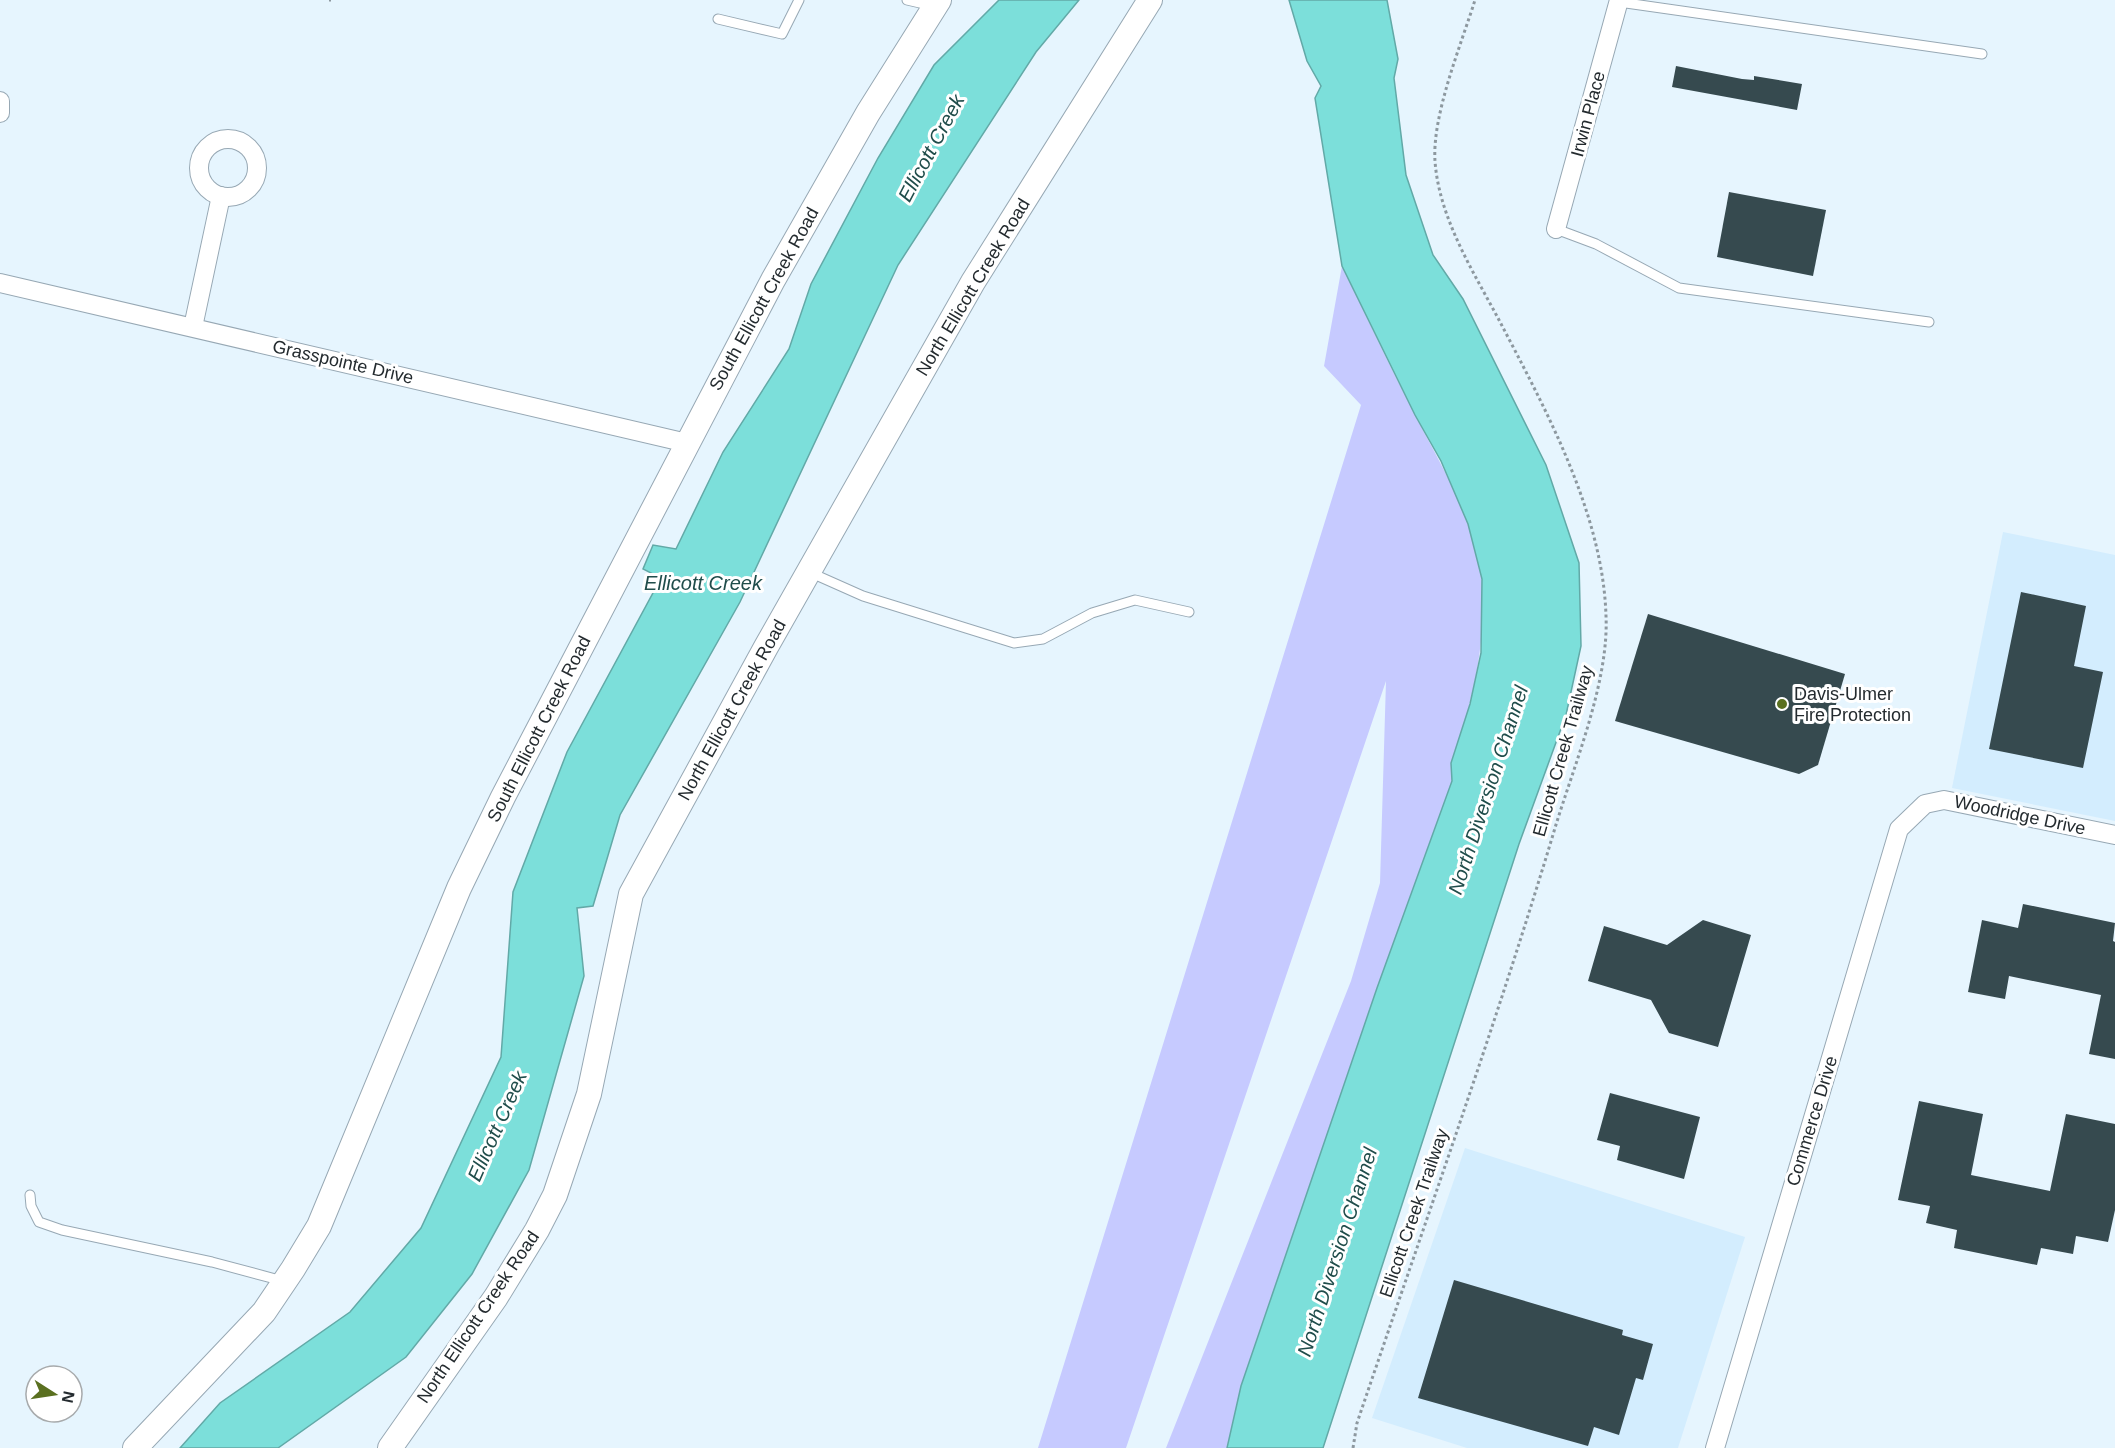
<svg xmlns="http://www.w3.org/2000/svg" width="2115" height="1448" font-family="Arial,sans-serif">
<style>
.built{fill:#d3edfe}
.green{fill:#c6caff}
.water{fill:#7cdfda;stroke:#62a9a7;stroke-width:1.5}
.building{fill:#364a4f}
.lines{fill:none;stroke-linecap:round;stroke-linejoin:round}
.service-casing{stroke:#97a8b4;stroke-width:11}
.minor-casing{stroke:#97a8b4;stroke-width:20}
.tertiary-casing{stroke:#97a8b4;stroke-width:26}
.path{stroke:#8d989f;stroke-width:3;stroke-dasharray:3 3;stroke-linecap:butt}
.service{stroke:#fff;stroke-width:9}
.minor{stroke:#fff;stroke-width:18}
.tertiary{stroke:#fff;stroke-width:24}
.poi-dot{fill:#5a7020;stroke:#fff;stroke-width:2}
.labels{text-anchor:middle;stroke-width:6;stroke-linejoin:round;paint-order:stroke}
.street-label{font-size:18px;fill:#242b2f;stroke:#fff}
.poi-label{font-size:18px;fill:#242b2f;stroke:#fff;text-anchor:start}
.water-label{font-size:20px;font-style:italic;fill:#204d4b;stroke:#fff}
</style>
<rect width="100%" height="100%" fill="#e6f5fe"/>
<!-- built -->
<g class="built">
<path d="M 2003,532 L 2115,555 L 2115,821 L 1952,788 Z"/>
<path d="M 1465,1148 L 1745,1237 L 1678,1448 L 1467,1448 L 1372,1418 Z"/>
</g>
<!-- green -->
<path class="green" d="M 1342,266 C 1366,315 1389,365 1414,413 C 1439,462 1478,525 1482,581 C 1485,621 1480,663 1470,702 C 1464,729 1451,753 1452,781 L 1377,988 L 1241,1386 L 1227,1448 L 1166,1448 L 1351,981 L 1380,883 L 1386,681 L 1126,1448 L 1038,1448 L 1361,405 L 1324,366 Z"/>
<!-- water -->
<g class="water">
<path d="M 999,0 L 1079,0 L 1036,52 L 898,265 L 740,602 L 620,815 L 593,906 L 577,908 L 584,976 L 529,1170 L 472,1274 L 406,1357 L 278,1448 L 180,1448 L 220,1403 L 350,1312 L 421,1228 L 501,1057 L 513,892 L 567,752 L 661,578 L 643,569 L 653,545 L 676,549 L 723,452 L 789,349 L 811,284 L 878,158 L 934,65 Z"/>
<path d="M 1289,0 L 1387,0 L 1398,59 L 1394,78 L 1406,175 L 1433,255 L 1463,299 L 1546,465 L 1579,563 L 1581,646 L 1566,715 L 1519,844 L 1323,1448 L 1227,1448 L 1241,1386 L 1377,988 L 1452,781 L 1451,763 L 1470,704 L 1481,653 L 1482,579 L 1468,524 L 1441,461 L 1415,415 L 1342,266 L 1315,98 L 1321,86 L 1307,61 Z"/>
</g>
<!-- building -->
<g class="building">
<path d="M 1676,66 L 1742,79 L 1754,80 L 1754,76 L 1802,84 L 1797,110 L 1672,87 Z"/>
<path d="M 1729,192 L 1826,210 L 1813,276 L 1717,257 Z"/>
<path d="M 2021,592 L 2086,606 L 2074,666 L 2103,672 L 2083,768 L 1989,749 Z"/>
<path d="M 1648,614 L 1845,674 L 1818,765 L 1799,774 L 1615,721 Z"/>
<path d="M 2023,904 L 2115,923 L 2113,941 L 2115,942 L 2115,1059 L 2089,1054 L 2101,995 L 2009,976 L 2005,999 L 1968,992 L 1982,920 L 2018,928 Z"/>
<path d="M 1703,920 L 1751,935 L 1718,1047 L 1669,1033 L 1651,1000 L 1588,981 L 1604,926 L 1667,945 Z"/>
<path d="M 1610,1093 L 1700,1117 L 1684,1179 L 1617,1160 L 1620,1146 L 1597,1140 Z"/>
<path d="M 1919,1101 L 1983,1114 L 1971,1175 L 2050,1191 L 2066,1114 L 2115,1124 L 2115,1210 L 2108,1242 L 2076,1236 L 2073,1254 L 2041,1248 L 2037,1265 L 1954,1248 L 1957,1230 L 1926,1223 L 1930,1206 L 1898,1200 Z"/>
<path d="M 1454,1280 L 1623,1330 L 1622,1335 L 1653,1344 L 1643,1380 L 1636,1378 L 1619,1435 L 1594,1427 L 1588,1446 L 1418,1398 Z"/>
</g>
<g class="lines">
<defs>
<g id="service">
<path d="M 907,0 L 933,6"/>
<path d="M 1619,2 L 1982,54"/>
<path d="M 718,19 L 782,34 L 799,0"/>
<path d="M 1556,229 L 1596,244 L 1679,288 L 1929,322"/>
<path d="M 809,572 L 863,596 L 1014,643 L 1043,639 L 1092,613 L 1135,600 L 1189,612"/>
<path d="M 30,1195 L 31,1206 L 39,1222 L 62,1230 L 212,1262 L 283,1281"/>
</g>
<g id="minor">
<path d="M 0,101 L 0,113"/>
<circle cx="228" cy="168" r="29"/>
<path d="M 1556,229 L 1619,0"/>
<path d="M 0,283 L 687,443"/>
<path d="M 193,327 L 221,196"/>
<path d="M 1715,1448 L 1899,829 L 1925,804 L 1944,800 L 2115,835"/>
</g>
<g id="tertiary">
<path d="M 135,1448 L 264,1312 L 293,1269 L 319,1226 L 459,888 L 503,797 L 773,280 L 868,113 L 939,0"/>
<path d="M 390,1448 L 496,1297 L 537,1230 L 555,1195 L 589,1094 L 631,894 L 766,647 L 973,282 L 1150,0"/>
</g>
</defs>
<!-- service casing -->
<use href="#service" class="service-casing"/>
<!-- minor casing -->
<use href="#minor" class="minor-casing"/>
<!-- tertiary casing -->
<use href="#tertiary" class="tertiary-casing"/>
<!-- path -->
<g class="path">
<path d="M 329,0 L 331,0"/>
<path d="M 1353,1448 L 1357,1423 C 1424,1225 1495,1028 1555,828 C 1574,765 1609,682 1606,616 C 1603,514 1546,410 1499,320 C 1473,271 1439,218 1435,161 C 1432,115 1461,45 1475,0"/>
</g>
<!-- service -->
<use href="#service" class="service"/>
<!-- minor -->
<use href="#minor" class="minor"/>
<!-- tertiary -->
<use href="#tertiary" class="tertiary"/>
</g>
<!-- markers -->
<circle class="poi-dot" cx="1782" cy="704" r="6"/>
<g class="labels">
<!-- street labels -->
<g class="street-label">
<text transform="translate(1588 114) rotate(-75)" y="6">Irwin Place</text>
<text transform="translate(973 287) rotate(-59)" y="6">North Ellicott Creek Road</text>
<text transform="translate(764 299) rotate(-61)" y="6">South Ellicott Creek Road</text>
<text transform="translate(343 362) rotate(13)" y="6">Grasspointe Drive</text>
<text transform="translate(732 710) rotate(-61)" y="6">North Ellicott Creek Road</text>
<text transform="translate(539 729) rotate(-63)" y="6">South Ellicott Creek Road</text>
<text transform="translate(1563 751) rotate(-74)" y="6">Ellicott Creek Trailway</text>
<text transform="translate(2020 815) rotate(12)" y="6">Woodridge Drive</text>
<text transform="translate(1812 1121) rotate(-73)" y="6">Commerce Drive</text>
<text transform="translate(1414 1213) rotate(-71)" y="6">Ellicott Creek Trailway</text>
<text transform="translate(478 1317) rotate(-56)" y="6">North Ellicott Creek Road</text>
</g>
<!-- poi labels -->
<g class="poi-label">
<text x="1794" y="700">Davis-Ulmer<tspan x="1794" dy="21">Fire Protection</tspan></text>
</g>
<!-- water labels -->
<g class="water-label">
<text transform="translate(931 148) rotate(-62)" y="7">Ellicott Creek</text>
<text x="703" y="590">Ellicott Creek</text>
<text transform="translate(1488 790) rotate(-72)" y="7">North Diversion Channel</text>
<text transform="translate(497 1126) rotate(-66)" y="7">Ellicott Creek</text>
<text transform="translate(1337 1252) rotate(-72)" y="7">North Diversion Channel</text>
</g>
</g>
<!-- north arrow -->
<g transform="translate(54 1394) rotate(102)"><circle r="28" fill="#ffffff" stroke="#a7aaac" stroke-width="1.5"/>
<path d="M0-4.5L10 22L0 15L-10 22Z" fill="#5a7020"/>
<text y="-9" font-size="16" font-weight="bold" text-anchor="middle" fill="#242b2f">N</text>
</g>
</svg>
